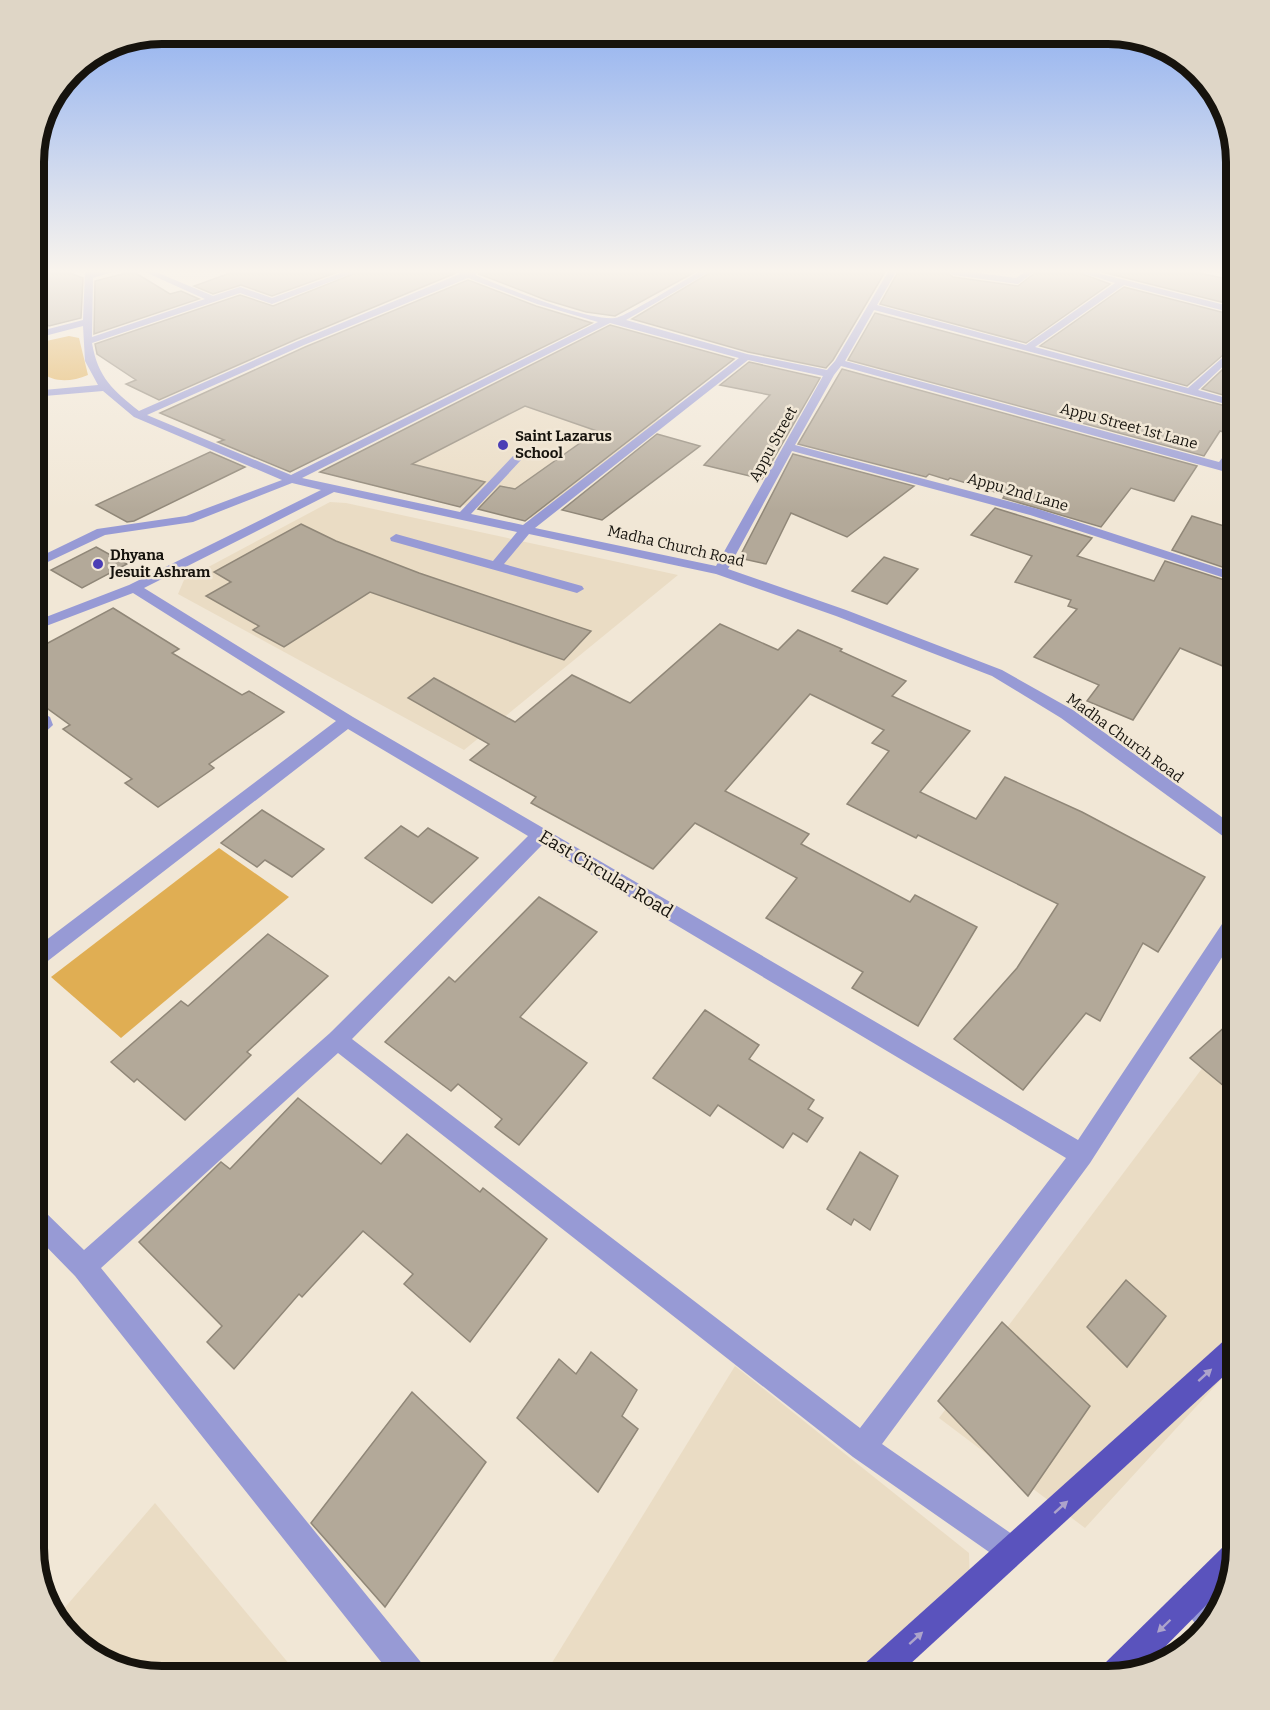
<svg xmlns="http://www.w3.org/2000/svg" width="1270" height="1710" font-family="Bitter,serif">
<style>
.built{fill:#eadcc4}
.green{fill:#e0ae53}
.building{fill:#b3a999;stroke:#908778;stroke-width:1.5}
.lines{fill:none;stroke-linecap:round;stroke-linejoin:round}
.minor{fill:#979ad5;fill-rule:evenodd}
.major{fill:#5a53bd;fill-rule:evenodd}
.oneway{fill:#ada4cb}
.poi-dot{fill:#4b3eb5;stroke:#f1e7d6;stroke-width:2}
.labels{text-anchor:middle;stroke-width:5;stroke-linejoin:round;paint-order:stroke}
.far-street-label{font-size:15px;fill:#16130d;stroke:#f1e7d6}
.far-poi-label{font-size:15px;font-weight:bold;fill:#16130d;stroke:#f1e7d6;text-anchor:start}
.street-label{font-size:18px;fill:#16130d;stroke:#f1e7d6}
.rim{fill:none;stroke:#16130d;stroke-width:8}
</style>
<rect width="100%" height="100%" fill="#f1e7d6"/>
<!-- built -->
<g class="built">
<path d="M 526,376 L 662,420 L 535,519 L 390,491 L 322,470 Z"/>
<path d="M 330,502 L 346,503 L 678,575 L 464,750 L 178,594 L 184,580 Z"/>
<path d="M 1237,1022 L 1237,1362 L 1085,1528 L 939,1418 Z"/>
<path d="M 735,1366 L 969,1553 L 970,1590 L 867,1677 L 548,1677 L 545,1674 Z"/>
<path d="M 155,1503 L 300,1677 L 161,1677 L 98,1660 L 55,1619 Z"/>
</g>
<!-- green -->
<g class="green">
<path d="M 69,336 L 79,338 L 88,375 C 62,386 33,381 33,347 L 37,343 Z"/>
<path d="M 219,848 L 289,897 L 121,1038 L 51,977 Z"/>
</g>
<!-- building -->
<g class="building">
<path d="M 33,272 L 67,272 L 83,278 L 81,318 L 49,326 L 33,316 Z"/>
<path d="M 130,272 L 134,272 L 170,294 L 181,291 L 199,299 L 94,334 L 95,281 Z"/>
<path d="M 233,272 L 338,272 L 272,296 L 241,285 L 213,294 L 194,286 Z"/>
<path d="M 358,272 L 456,273 L 297,339 L 159,400 L 126,384 L 136,380 L 97,354 L 95,344 L 240,295 L 273,306 Z"/>
<path d="M 480,272 L 695,272 L 615,316 L 586,312 L 546,300 L 479,274 Z"/>
<path d="M 711,272 L 885,272 L 833,360 L 826,368 L 748,352 L 632,319 Z"/>
<path d="M 898,272 L 947,272 L 953,277 L 1018,286 L 1036,272 L 1077,272 L 1110,284 L 1026,343 L 880,304 Z"/>
<path d="M 1102,272 L 1194,272 L 1237,281 L 1237,306 Z"/>
<path d="M 468,280 L 536,306 L 592,323 L 290,472 L 218,442 L 224,440 L 160,413 L 305,347 Z"/>
<path d="M 1124,287 L 1237,316 L 1237,343 L 1187,386 L 1040,346 Z"/>
<path d="M 875,313 L 1237,409 L 1237,436 L 1220,431 L 1204,456 L 848,360 Z"/>
<path d="M 610,325 L 734,359 L 525,521 L 478,509 L 500,486 L 515,489 L 597,431 L 525,406 L 412,464 L 485,482 L 460,507 L 320,472 Z"/>
<path d="M 1237,356 L 1237,399 L 1202,389 Z"/>
<path d="M 749,362 L 820,378 L 762,479 L 704,465 L 770,395 L 720,385 Z"/>
<path d="M 842,369 L 1197,466 L 1174,501 L 1131,488 L 1101,527 L 1003,498 L 1005,495 L 950,478 L 948,480 L 929,474 L 926,477 L 798,444 Z"/>
<path d="M 657,434 L 700,446 L 602,520 L 562,510 Z"/>
<path d="M 210,452 L 245,467 L 134,521 L 127,522 L 96,505 Z"/>
<path d="M 793,454 L 914,486 L 847,537 L 791,513 L 766,564 L 739,558 Z"/>
<path d="M 995,508 L 1092,538 L 1077,556 L 1154,581 L 1165,561 L 1237,584 L 1237,672 L 1180,648 L 1133,720 L 1087,701 L 1099,685 L 1034,657 L 1077,609 L 1068,606 L 1071,600 L 1015,582 L 1032,556 L 971,535 Z"/>
<path d="M 1192,516 L 1237,530 L 1237,572 L 1172,550 Z"/>
<path d="M 301,524 L 336,541 L 419,573 L 591,631 L 564,660 L 370,592 L 284,647 L 253,630 L 259,626 L 206,596 L 231,582 L 214,572 Z"/>
<path d="M 96,547 L 127,564 L 82,588 L 51,570 Z"/>
<path d="M 884,557 L 918,569 L 887,604 L 852,591 Z"/>
<path d="M 113,608 L 179,649 L 172,653 L 242,695 L 249,691 L 284,712 L 209,764 L 214,768 L 158,807 L 125,783 L 132,779 L 63,729 L 70,725 L 33,698 L 33,651 Z"/>
<path d="M 720,624 L 778,650 L 798,630 L 842,649 L 840,651 L 906,681 L 892,696 L 970,731 L 920,792 L 976,819 L 1005,777 L 1082,812 L 1205,877 L 1158,952 L 1143,943 L 1100,1021 L 1086,1013 L 1023,1090 L 954,1039 L 1017,968 L 1058,904 L 918,835 L 916,838 L 847,804 L 889,751 L 872,743 L 884,730 L 810,694 L 725,791 L 809,834 L 801,844 L 910,902 L 915,895 L 977,927 L 918,1026 L 852,988 L 863,972 L 766,918 L 797,878 L 695,823 L 653,869 L 531,803 L 536,797 L 470,760 L 489,744 L 408,698 L 434,678 L 515,722 L 572,675 L 630,703 Z"/>
<path d="M 262,810 L 324,849 L 292,877 L 265,860 L 257,867 L 221,843 Z"/>
<path d="M 401,826 L 418,837 L 428,828 L 478,858 L 432,903 L 365,858 Z"/>
<path d="M 539,897 L 597,932 L 520,1017 L 587,1063 L 519,1145 L 495,1127 L 502,1119 L 458,1084 L 451,1091 L 385,1042 L 449,977 L 455,982 Z"/>
<path d="M 268,934 L 328,976 L 247,1052 L 251,1055 L 185,1120 L 137,1079 L 134,1082 L 111,1062 L 181,1001 L 188,1006 Z"/>
<path d="M 705,1010 L 759,1045 L 749,1059 L 814,1100 L 808,1109 L 823,1118 L 807,1142 L 793,1133 L 783,1148 L 718,1105 L 710,1116 L 653,1078 Z"/>
<path d="M 1237,1016 L 1237,1097 L 1190,1058 Z"/>
<path d="M 298,1098 L 381,1164 L 407,1134 L 480,1192 L 483,1188 L 547,1239 L 470,1342 L 404,1284 L 413,1274 L 363,1231 L 302,1297 L 299,1294 L 234,1369 L 207,1342 L 222,1326 L 139,1242 L 221,1162 L 230,1169 Z"/>
<path d="M 860,1152 L 898,1176 L 870,1230 L 854,1219 L 851,1225 L 827,1209 Z"/>
<path d="M 1126,1280 L 1166,1316 L 1127,1367 L 1087,1327 Z"/>
<path d="M 1002,1322 L 1090,1406 L 1028,1496 L 938,1401 Z"/>
<path d="M 591,1352 L 637,1390 L 622,1416 L 638,1429 L 598,1492 L 517,1418 L 559,1359 L 576,1374 Z"/>
<path d="M 412,1392 L 486,1462 L 385,1607 L 311,1523 Z"/>
</g>
<g class="lines">
<!-- minor -->
<g class="minor">
<path d="M 85,272 L 112,272 L 93,278 L 92,337 L 205,299 L 145,272 L 156,272 L 213,296 L 240,287 L 272,298 L 344,272 L 356,272 L 272,304 L 240,293 L 92,343 C 98,378 113,390 139,411 L 298,341 L 460,274 L 458,272 L 478,272 L 475,275 C 503,287 587,321 615,318 C 626,317 684,280 699,272 L 709,272 L 626,320 L 747,354 L 827,370 L 835,361 L 888,272 L 896,272 L 877,305 L 1026,345 L 1115,283 L 1079,272 L 1093,272 L 1237,308 L 1237,314 L 1124,285 L 1035,347 L 1188,388 L 1237,345 L 1237,353 L 1198,390 L 1237,401 L 1237,407 L 874,310 L 845,361 L 1219,462 L 1233,444 L 1237,443 L 1237,454 L 1228,465 L 1237,467 L 1237,475 L 841,366 L 834,375 L 795,445 L 1038,509 L 1237,574 L 1237,582 L 1030,515 L 792,451 L 728,569 L 846,610 L 1002,670 L 1073,710 L 1237,828 L 1237,844 L 1231,842 L 1061,718 L 992,676 L 836,616 L 716,574 L 529,534 L 504,564 L 582,586 L 584,589 L 577,593 L 391,541 L 390,538 L 396,534 L 493,561 L 517,532 L 334,492 L 144,588 L 353,717 L 1078,1140 L 1230,912 L 1237,910 L 1237,934 L 1090,1163 L 882,1444 L 1022,1541 L 1027,1551 L 1022,1561 L 1012,1566 L 1002,1561 L 853,1457 L 338,1053 L 101,1268 L 424,1666 L 429,1677 L 393,1677 L 75,1276 L 33,1233 L 33,1204 L 41,1208 L 84,1250 L 330,1033 L 528,836 L 348,729 L 40,967 L 33,969 L 33,950 L 336,721 L 133,593 L 33,631 L 33,622 L 129,585 L 321,490 L 292,483 L 193,522 L 105,535 L 33,569 L 33,560 L 97,529 L 186,516 L 282,480 L 134,417 L 103,391 L 33,397 L 33,391 L 98,385 L 85,361 L 83,326 L 33,339 L 33,333 L 83,320 ZM 468,278 L 537,304 L 598,322 L 291,475 L 147,415 L 304,345 ZM 610,323 L 739,358 L 523,525 L 471,514 L 521,460 L 521,456 L 513,456 L 460,512 L 302,478 ZM 748,360 L 823,376 L 716,566 L 535,528 ZM 542,845 L 1066,1158 L 860,1428 L 352,1039 Z"/>
<path d="M 949,272 L 971,272 L 1016,278 L 1025,272 L 1034,272 L 1018,284 L 953,275 Z"/>
<path d="M 33,708 L 50,717 L 53,725 L 39,738 L 33,739 L 33,726 L 36,723 L 33,721 Z"/>
<path d="M 1194,1582 L 1205,1586 L 1221,1608 L 1220,1612 L 1202,1632 L 1183,1608 L 1179,1597 L 1183,1586 Z"/>
</g>
<!-- major -->
<g class="major">
<path d="M 1237,1333 L 1237,1364 L 896,1677 L 857,1677 L 862,1666 L 1228,1337 Z"/>
<path d="M 1235,1540 L 1237,1549 L 1228,1583 L 1146,1666 L 1109,1677 L 1100,1677 L 1104,1664 L 1225,1545 Z"/>
</g>
</g>
<!-- one-way arrows -->
<defs><path id="oneway-solid" d="M-6-.8H1V-3.2L6.5 0L1 3.2V.8H-6Z" transform="scale(1.5)"/></defs>
<g class="oneway">
<use href="#oneway-solid" transform="translate(1205 1375) rotate(-42)"/>
<use href="#oneway-solid" transform="translate(1061 1507) rotate(-42)"/>
<use href="#oneway-solid" transform="translate(1164 1626) rotate(136)"/>
<use href="#oneway-solid" transform="translate(916 1638) rotate(-42)"/>
</g>
<!-- sky -->
<linearGradient id="sky" x2="0" y2="1"><stop stop-color="#8badf0"/><stop offset="0.53" stop-color="#f9f4ed"/><stop offset="1" stop-color="#f9f4ed" stop-opacity="0"/></linearGradient>
<rect width="1270" height="511" fill="url(#sky)"/>
<!-- markers -->
<g class="poi-dot">
<circle cx="503" cy="445" r="6"/>
<circle cx="98" cy="564" r="6"/>
</g>
<g class="labels">
<!-- far-street labels -->
<g class="far-street-label">
<text transform="translate(1129 426) rotate(15)" y="5">Appu Street 1st Lane</text>
<text transform="translate(773 444) rotate(-61)" y="5">Appu Street</text>
<text transform="translate(1018 492) rotate(16)" y="5">Appu 2nd Lane</text>
<text transform="translate(676 546) rotate(13)" y="5">Madha Church Road</text>
<text transform="translate(1125 738) rotate(36)" y="5">Madha Church Road</text>
</g>
<!-- far-poi labels -->
<g class="far-poi-label">
<text x="515" y="441">Saint Lazarus<tspan x="515" dy="17">School</tspan></text>
<text x="110" y="560">Dhyana<tspan x="110" dy="17">Jesuit Ashram</tspan></text>
</g>
<!-- street labels -->
<g class="street-label">
<text transform="translate(606 874) rotate(31)" y="6">East Circular Road</text>
</g>
</g>
<!-- crop -->
<path d="M0 0H1270V1710H0ZM162 44H1108A118 118 0 0 1 1226 162V1548A118 118 0 0 1 1108 1666H162A118 118 0 0 1 44 1548V162A118 118 0 0 1 162 44Z" fill="#dfd6c6" fill-rule="evenodd"/>
<path class="rim" d="M162 44H1108A118 118 0 0 1 1226 162V1548A118 118 0 0 1 1108 1666H162A118 118 0 0 1 44 1548V162A118 118 0 0 1 162 44Z"/>
</svg>
